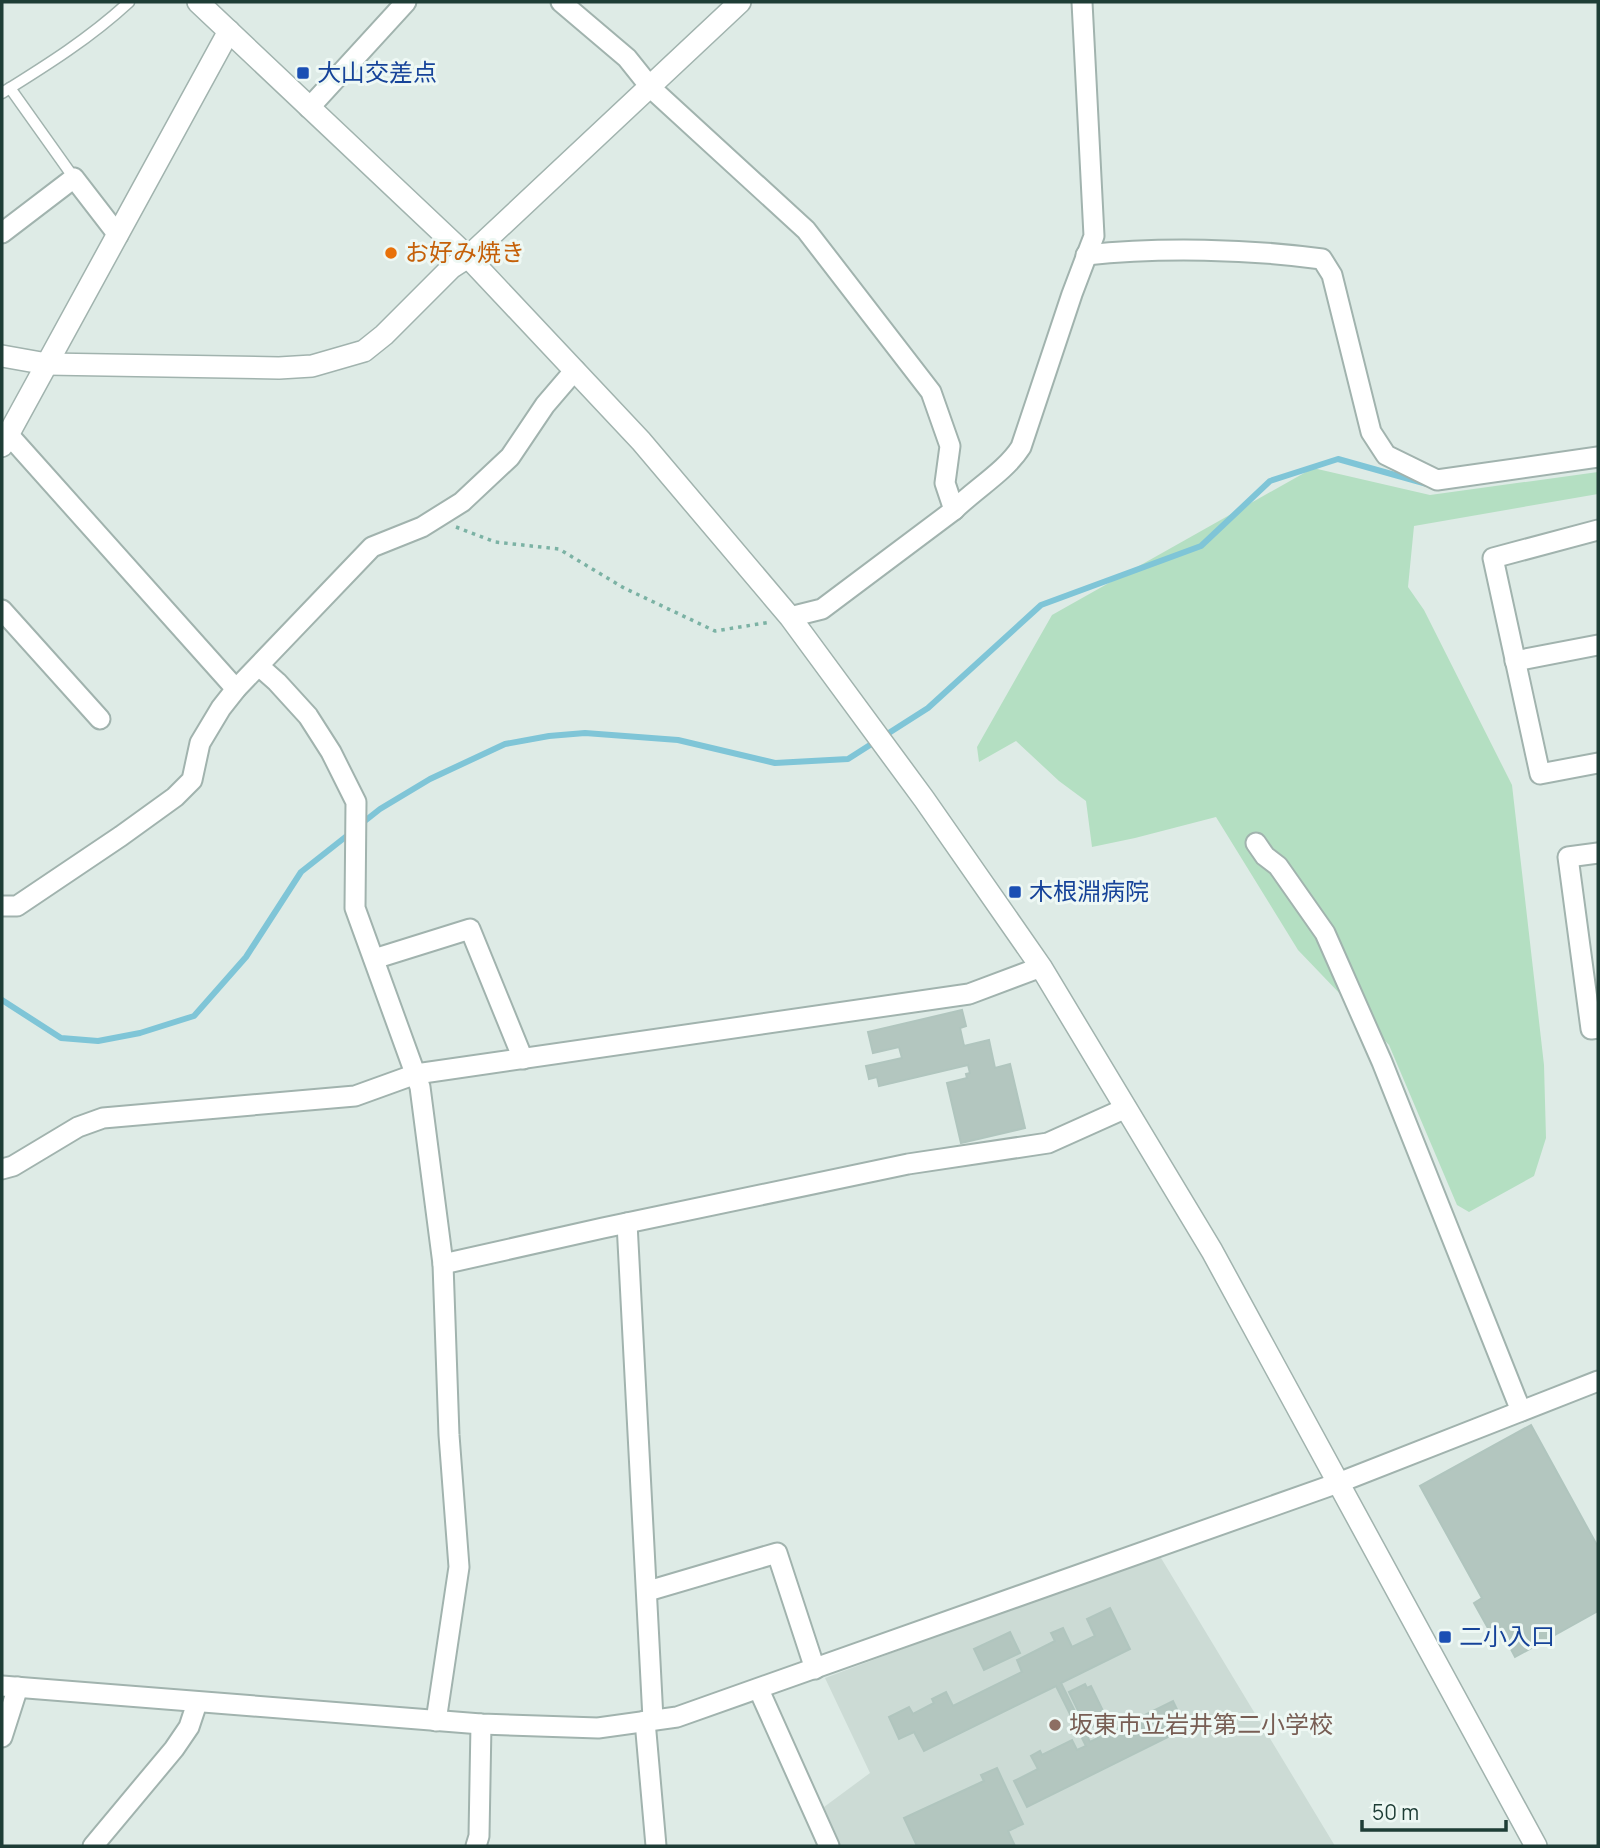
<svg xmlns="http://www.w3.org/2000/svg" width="1600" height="1848" font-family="Manrope,'Noto Sans JP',sans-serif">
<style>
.built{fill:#ccdbd5}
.green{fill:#b4dfc2}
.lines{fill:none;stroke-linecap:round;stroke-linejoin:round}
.stream{stroke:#7fc5d7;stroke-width:6}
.building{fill:#b3c6bf;stroke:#b0c5be;stroke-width:2}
.service-casing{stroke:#a1b3ae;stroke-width:13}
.minor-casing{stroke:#a1b3ae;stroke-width:23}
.tertiary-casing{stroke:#a1b3ae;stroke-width:24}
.path{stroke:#7bb2a4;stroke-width:3.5;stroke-dasharray:3.5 5;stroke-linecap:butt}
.service{stroke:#fff;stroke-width:10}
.minor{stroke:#fff;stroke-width:19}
.tertiary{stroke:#fff;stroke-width:21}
.transit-dot{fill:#1a4fb4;stroke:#eef8f4;stroke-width:2.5}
.food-dot{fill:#e8710a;stroke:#eef8f4;stroke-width:2.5}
.education-dot{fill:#8d6e63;stroke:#eef8f4;stroke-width:2.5}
.labels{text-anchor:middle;stroke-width:6;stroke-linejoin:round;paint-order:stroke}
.transit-label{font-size:24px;fill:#164399;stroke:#eef8f4;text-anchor:start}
.food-label{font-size:24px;fill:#c56008;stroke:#eef8f4;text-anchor:start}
.education-label{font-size:24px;fill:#785e54;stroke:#eef8f4;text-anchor:start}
</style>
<rect width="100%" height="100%" fill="#deebe6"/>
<!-- built -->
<path class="built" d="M 1158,1553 L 1335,1846 L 841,1846 L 824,1807 L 870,1773 L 825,1678 Z"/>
<!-- green -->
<path class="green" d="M 1313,468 L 1430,495 L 1598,472 L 1598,494 L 1414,526 L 1408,587 L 1424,610 L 1512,785 L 1544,1065 L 1546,1138 L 1534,1176 L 1469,1212 L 1457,1205 L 1389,1045 L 1298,950 L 1216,817 L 1135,838 L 1092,847 L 1086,801 L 1059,781 L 1016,741 L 979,762 L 977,747 L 1052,615 Z"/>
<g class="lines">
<!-- stream -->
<g class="stream">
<path d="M 361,824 L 380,809 L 430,779 L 505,744 L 549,736 L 585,733 L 678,740 L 775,763 L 848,759 L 928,708 L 1041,605 L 1201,546 L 1270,481 L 1338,459 L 1427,484"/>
<path d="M 2,1000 L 61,1038 L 98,1041 L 140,1033 L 194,1016 L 246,957 L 301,872 L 353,831"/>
</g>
</g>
<!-- building -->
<g class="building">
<path d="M 962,1010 L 966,1026 L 960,1028 L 964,1046 L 989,1040 L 995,1068 L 1010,1064 L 1025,1128 L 961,1143 L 947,1083 L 967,1078 L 966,1074 L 970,1073 L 968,1065 L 879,1086 L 877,1077 L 869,1079 L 866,1066 L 902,1058 L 899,1047 L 873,1053 L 868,1032 Z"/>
<path d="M 1531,1425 L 1598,1547 L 1598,1611 L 1515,1657 L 1503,1634 L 1494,1639 L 1474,1603 L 1482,1598 L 1420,1486 Z"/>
<path d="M 1110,1608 L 1130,1649 L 1061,1683 L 1090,1742 L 1173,1701 L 1186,1728 L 1027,1807 L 1014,1781 L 1038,1769 L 1031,1756 L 1040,1751 L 1042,1755 L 1072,1740 L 1077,1750 L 1086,1746 L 1056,1686 L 924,1751 L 914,1732 L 899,1739 L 889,1717 L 909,1707 L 913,1714 L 934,1703 L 932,1699 L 946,1692 L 953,1706 L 1022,1672 L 1017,1660 L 1055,1641 L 1051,1633 L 1063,1628 L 1072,1647 L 1095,1636 L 1087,1619 Z"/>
<path d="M 1010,1632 L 1020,1653 L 984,1670 L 974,1649 Z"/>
<path d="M 1085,1684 L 1087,1688 L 1091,1686 L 1105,1715 L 1101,1717 L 1103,1722 L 1087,1729 L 1069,1692 Z"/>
<path d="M 997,1768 L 1023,1824 L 1008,1831 L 1015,1846 L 917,1846 L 904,1818 L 984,1781 L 981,1775 Z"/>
</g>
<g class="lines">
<defs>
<g id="service">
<path d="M 10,88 L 74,178"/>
<path d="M 2,93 C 47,65 90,38 129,2"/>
</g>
<g id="minor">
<path d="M 561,2 L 627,58 L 651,88 L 806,230 L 931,392 L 950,446 L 945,483 L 954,510 C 975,489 1006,471 1021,447 L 1072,294 L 1094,236 L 1082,2"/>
<path d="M 309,108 L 406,2"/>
<path d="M 2,233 L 74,178 L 118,235"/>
<path d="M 1086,255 C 1160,247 1249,249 1322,259 L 1332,275 L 1371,432 L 1386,455 L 1437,480 L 1598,457"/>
<path d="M 8,434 L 236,689"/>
<path d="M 1598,530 L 1493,558 L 1540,774 L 1598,763"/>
<path d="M 2,610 L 100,719"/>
<path d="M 790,617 L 822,609 L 954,510"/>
<path d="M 1515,661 L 1598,645"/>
<path d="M 259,666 L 277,682 L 308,716 L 331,752 L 356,802 L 355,908 L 420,1087 L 443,1264 L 449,1435 L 459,1567 L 436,1721"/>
<path d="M 1256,843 L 1265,856 L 1278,866 L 1325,933 L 1382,1062 L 1521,1411"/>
<path d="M 1598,853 L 1568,857 L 1591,1029 L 1598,1028"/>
<path d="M 2,906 L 17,906 L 121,836 L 175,797 L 192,780 L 200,743 L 221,708 L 236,689 L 372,547 L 422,527 L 462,502 L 510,457 L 545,405 L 575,370"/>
<path d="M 374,959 L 470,929 L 523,1059"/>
<path d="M 2,1169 L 13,1166 L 78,1127 L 103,1118 L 355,1096 L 416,1074 L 969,994 L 1041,967"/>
<path d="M 627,1223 L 653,1719"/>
<path d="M 443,1264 L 603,1228 L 908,1164 L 1048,1143 L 1126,1108"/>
<path d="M 648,1591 L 777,1553 L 815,1669"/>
<path d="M 2,1686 L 481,1724 L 598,1728 L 677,1717 L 1338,1483 L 1598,1381"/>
<path d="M 759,1690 L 829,1846"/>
<path d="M 645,1721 L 656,1846"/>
<path d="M 2,1737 L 18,1687"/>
<path d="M 93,1846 L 174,1749 L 189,1727 L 197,1703"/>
<path d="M 476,1846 L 479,1836 L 481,1724"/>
</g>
<g id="tertiary">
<path d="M 198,2 L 468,257 L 641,441 L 790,617 L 924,799 L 1041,967 L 1212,1251 L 1536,1846"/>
<path d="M 2,356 L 47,364 L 279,368 L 312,366 L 364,351 L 384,335 L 451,268 L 468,257 L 740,2"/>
<path d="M 2,446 L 229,31"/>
</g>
</defs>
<!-- service casing -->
<use href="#service" class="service-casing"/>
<!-- minor casing -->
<use href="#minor" class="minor-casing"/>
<!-- tertiary casing -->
<use href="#tertiary" class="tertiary-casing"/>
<!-- path -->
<path class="path" d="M 456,527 L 495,542 L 559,549 L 624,588 L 715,631 L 771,622"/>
<!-- service -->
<use href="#service" class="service"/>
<!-- minor -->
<use href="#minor" class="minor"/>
<!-- tertiary -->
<use href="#tertiary" class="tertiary"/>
</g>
<!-- markers -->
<g class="transit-dot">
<rect x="296" y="66" width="14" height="14" rx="3.5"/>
<rect x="1008" y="885" width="14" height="14" rx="3.5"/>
<rect x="1438" y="1630" width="14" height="14" rx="3.5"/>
</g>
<circle class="food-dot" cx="391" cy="253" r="7"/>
<circle class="education-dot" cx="1055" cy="1725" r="7"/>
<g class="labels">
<!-- transit labels -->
<g class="transit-label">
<text x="317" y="81">大山交差点</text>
<text x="1029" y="900">木根淵病院</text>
<text x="1459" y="1645">二小入口</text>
</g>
<!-- food labels -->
<g class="food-label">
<text x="405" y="261">お好み焼き</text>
</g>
<!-- education labels -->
<g class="education-label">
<text x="1069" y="1733">坂東市立岩井第二小学校</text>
</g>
</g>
<!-- border -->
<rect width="1600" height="1848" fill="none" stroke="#1e3d36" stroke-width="7"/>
<!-- scale -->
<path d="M1362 1820v10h144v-10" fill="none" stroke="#1e3d36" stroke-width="3.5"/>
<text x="1372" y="1820" font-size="21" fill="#1e3d36" stroke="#eef8f4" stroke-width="5" paint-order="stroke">50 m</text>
</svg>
